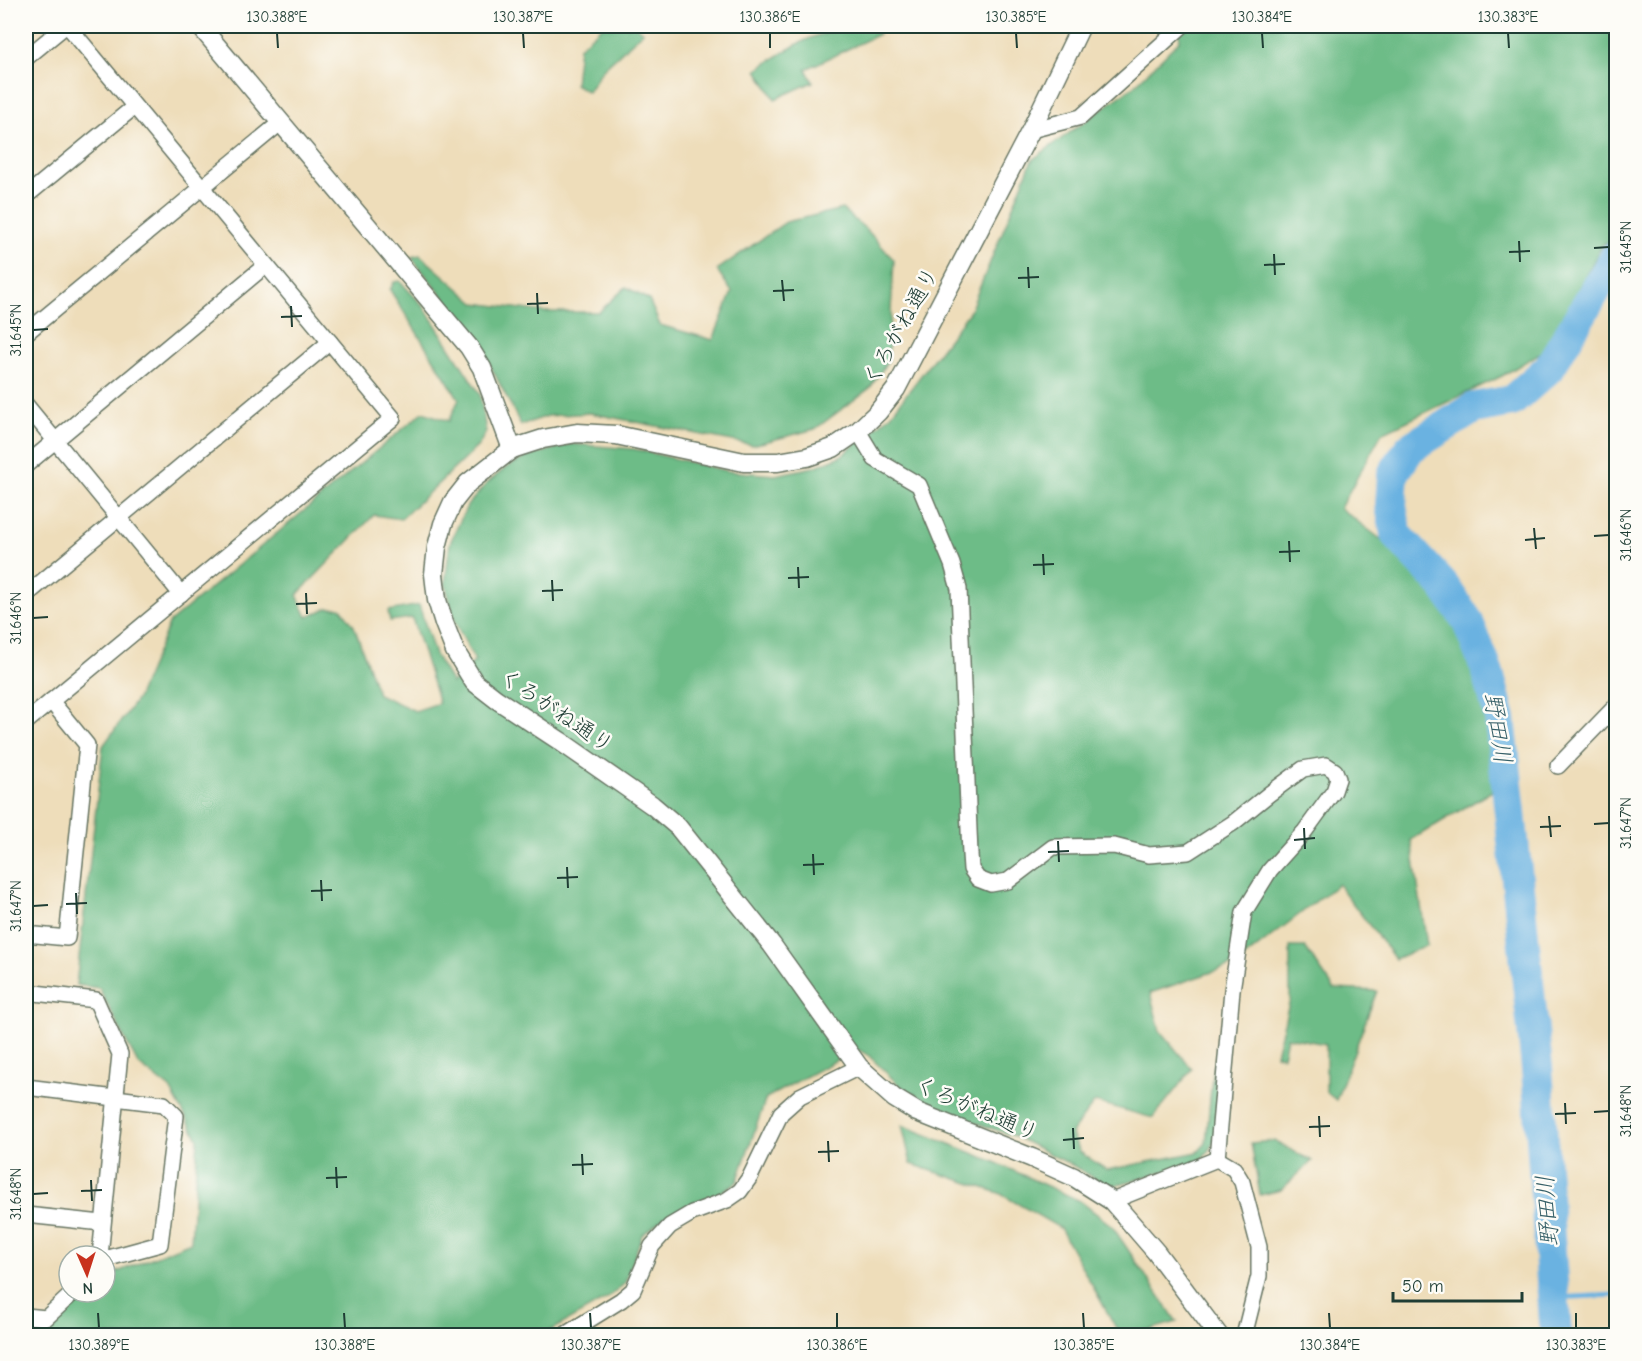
<svg xmlns="http://www.w3.org/2000/svg" width="1642" height="1361" font-family="'Comic Neue','Klee One',sans-serif">
<style>
.forest{fill:#6dbc87;stroke:#467c5e;stroke-width:1.5}
.lines{fill:none;stroke-linecap:round;stroke-linejoin:round}
.stream{stroke:#6ab2e1;stroke-width:5}
.river{stroke:#6ab2e1;stroke-width:32}
.minor-casing{stroke:#677563;stroke-width:18}
.tertiary-casing{stroke:#677563;stroke-width:21}
.minor{stroke:#fff;stroke-width:15}
.tertiary{stroke:#fff;stroke-width:18}
.ticks{fill:none;stroke:#1f3d34;stroke-width:2}
.labels{text-anchor:middle;stroke-width:5;stroke-linejoin:round;paint-order:stroke}
.street-label{font-size:22px;fill:#1f3d34;stroke:#fdfcf7}
.water-label{font-size:24px;font-style:italic;fill:#366068;stroke:#fdfcf7}
.neatline{fill:none;stroke:#1f3d34;stroke-width:2}
.ticks-label{font-size:15px;text-anchor:middle;fill:#1f3d34}
</style>
<rect width="100%" height="100%" fill="#fdfcf7"/>
<filter id="ink" filterUnits="userSpaceOnUse"><feTurbulence type="fractalNoise" baseFrequency=".0167" numOctaves="2"/><feDisplacementMap in="SourceGraphic" scale="12" xChannelSelector="R" yChannelSelector="G"/><feConvolveMatrix kernelMatrix="1 2 1 2 8 2 1 2 1" color-interpolation-filters="sRGB"/></filter>
<filter id="wash" filterUnits="userSpaceOnUse"><feTurbulence type="fractalNoise" baseFrequency=".008" numOctaves="4" result="noise"/><feDisplacementMap in="SourceGraphic" scale="24" xChannelSelector="R" yChannelSelector="G"/><feGaussianBlur stdDeviation="1.35" result="paint"/><feColorMatrix in="noise" values="0 0 0 0 0 0 0 0 0 0 0 0 0 0 0 0 0 1.4 0 .05"/><feComposite in="paint" operator="in"/></filter>
<g filter="url(#wash)">
<rect width="100%" height="100%" fill="#eeddba"/>
<!-- forest -->
<g class="forest">
<path d="M 603,26 L 636,26 L 643,32 L 602,70 L 588,92 L 575,84 L 579,47 Z"/>
<path d="M 870,26 L 879,34 L 806,69 L 813,82 L 775,99 L 757,70 C 799,40 819,30 870,26 Z"/>
<path d="M 1178,26 L 1616,26 L 1616,238 L 1603,244 L 1545,350 L 1502,376 L 1382,433 L 1340,508 L 1425,573 L 1480,631 L 1497,720 L 1492,791 L 1411,840 L 1427,945 L 1395,959 L 1338,884 L 1236,964 L 1150,993 L 1160,1031 L 1192,1069 L 1153,1118 L 1095,1102 L 1071,1133 L 1080,1152 L 1107,1170 L 1198,1152 L 1206,1143 L 1213,1067 L 1221,1045 L 1215,1141 L 1201,1161 L 1109,1187 L 1072,1165 L 1014,1136 L 952,1115 L 900,1086 L 868,1055 L 857,1049 L 766,1098 L 737,1182 L 719,1193 L 666,1216 L 642,1235 L 625,1283 L 608,1298 L 543,1335 L 26,1336 L 26,1328 L 46,1329 L 88,1292 L 105,1292 L 105,1277 L 191,1242 L 198,1139 L 170,1089 L 138,1064 L 99,988 L 76,985 L 103,746 L 137,699 L 170,622 L 423,412 L 449,421 L 459,399 L 390,290 L 394,282 L 400,281 L 424,307 L 480,394 L 486,432 L 478,446 L 401,519 L 374,515 L 297,595 L 307,617 L 328,608 L 341,608 L 354,626 L 378,694 L 415,711 L 439,703 L 412,618 L 390,621 L 388,611 L 419,605 L 435,655 L 452,683 L 475,661 L 455,622 L 445,583 L 450,543 L 467,506 L 486,484 L 507,467 L 527,457 L 571,444 L 634,449 L 727,471 L 775,475 L 814,467 L 841,456 L 890,416 L 970,311 L 1032,160 L 1134,86 L 1180,40 Z"/>
<path d="M 842,209 L 867,230 L 894,260 L 888,361 L 870,388 L 815,429 L 753,445 L 590,413 L 548,416 L 521,425 L 475,336 L 411,257 L 420,255 L 475,303 L 545,312 L 599,312 L 626,287 L 649,300 L 660,325 L 713,340 L 732,292 L 717,270 L 786,222 Z"/>
<path d="M 1290,947 L 1305,947 L 1334,989 L 1377,991 L 1336,1100 L 1326,1092 L 1326,1044 L 1287,1037 L 1283,1056 L 1276,1054 L 1290,1000 Z"/>
<path d="M 902,1125 L 990,1160 L 1080,1201 L 1112,1226 L 1177,1322 L 1130,1335 L 1120,1335 L 1060,1228 L 999,1193 L 911,1164 Z"/>
<path d="M 1274,1141 L 1312,1161 L 1281,1190 L 1260,1195 L 1251,1143 Z"/>
</g>
<g class="lines">
<!-- stream -->
<path class="stream" d="M 1553,1298 L 1616,1295"/>
<!-- river -->
<path class="river" d="M 1556,1336 L 1537,1068 L 1500,718 L 1488,673 L 1467,620 L 1443,585 L 1396,534 L 1391,505 L 1393,474 L 1410,448 L 1474,408 L 1512,401 L 1549,368 L 1616,256"/>
</g>
</g>
<g filter="url(#ink)">
<g class="lines">
<defs>
<g id="minor">
<path d="M 26,58 L 65,26"/>
<path d="M 1031,130 L 1081,117 L 1182,26"/>
<path d="M 26,196 L 134,107"/>
<path d="M 26,333 L 280,123"/>
<path d="M 26,405 L 181,594"/>
<path d="M 858,431 L 875,459 L 919,485 L 952,564 L 959,589 L 970,854 L 971,869 L 978,879 L 991,884 L 1008,881 L 1053,847 L 1114,846 L 1149,855 L 1188,852 L 1233,823 L 1269,794 L 1303,769 L 1326,765 L 1335,771 L 1338,779 L 1334,791 L 1305,831 L 1270,870 L 1244,912 L 1232,990 L 1217,1159"/>
<path d="M 26,465 L 266,265"/>
<path d="M 26,595 L 330,342"/>
<path d="M 26,722 L 393,418 L 68,26"/>
<path d="M 1558,766 L 1616,706"/>
<path d="M 26,934 L 67,938 L 87,745 L 51,701"/>
<path d="M 26,992 L 96,1000 L 120,1054 L 100,1256"/>
<path d="M 26,1087 L 164,1104 L 176,1116 L 160,1244 L 105,1259"/>
<path d="M 1217,1159 L 1234,1169 L 1242,1182 L 1259,1247 L 1259,1276 L 1244,1336"/>
<path d="M 1112,1201 L 1217,1159"/>
<path d="M 26,1215 L 102,1223"/>
<path d="M 26,1316 L 46,1318 L 74,1292"/>
<path d="M 563,1336 L 621,1300 L 633,1290 L 652,1246 L 670,1226 L 692,1213 L 727,1200 L 740,1191 L 750,1177 L 781,1113 L 800,1096 L 859,1067"/>
</g>
<g id="tertiary">
<path d="M 200,26 L 469,347 L 482,368 L 512,449"/>
<path d="M 1081,26 L 1031,130 L 896,389 L 878,412 L 858,431 L 833,448 L 807,457 L 778,462 L 744,462 L 616,435 L 577,433 L 543,439 L 512,449 L 468,483 L 453,502 L 443,524 L 437,547 L 434,574 L 437,600 L 444,623 L 455,651 L 474,682 L 496,699 L 560,741 L 652,805 L 678,827 L 772,945 L 859,1067 L 894,1098 L 917,1112 L 1032,1158 L 1074,1177 L 1112,1201 L 1156,1252 L 1219,1336"/>
</g>
</defs>
<!-- minor casing -->
<use href="#minor" class="minor-casing"/>
<!-- tertiary casing -->
<use href="#tertiary" class="tertiary-casing"/>
<!-- minor -->
<use href="#minor" class="minor"/>
<!-- tertiary -->
<use href="#tertiary" class="tertiary"/>
</g>
</g>
<!-- ticks -->
<path class="ticks" d="M 277,33 L 278,48M 523,33 L 524,48M 770,33 L 770,48M 1016,33 L 1017,48M 1262,33 L 1263,48M 1508,33 L 1509,48M 1519,241 L 1520,262M 1594,248 L 1609,247M 1509,252 L 1530,251M 1274,254 L 1275,275M 1264,265 L 1285,264M 1028,267 L 1029,288M 1018,278 L 1039,277M 782,280 L 784,301M 773,291 L 794,290M 537,293 L 538,314M 527,304 L 548,303M 291,306 L 292,327M 281,317 L 302,316M 33,330 L 48,329M 1534,528 L 1536,549M 1594,536 L 1609,535M 1525,540 L 1545,538M 1289,541 L 1290,562M 1279,552 L 1300,551M 1043,554 L 1044,575M 1033,565 L 1054,564M 798,567 L 799,588M 788,578 L 809,577M 552,580 L 553,601M 542,591 L 563,590M 306,593 L 307,614M 296,604 L 317,603M 33,618 L 48,617M 1549,816 L 1551,837M 1594,824 L 1609,823M 1540,827 L 1561,826M 1304,828 L 1305,849M 1294,840 L 1315,838M 1058,841 L 1059,862M 1048,852 L 1069,851M 813,854 L 814,875M 803,865 L 824,864M 567,867 L 568,888M 557,878 L 578,877M 321,880 L 322,901M 311,891 L 332,890M 76,893 L 77,914M 66,904 L 87,903M 33,906 L 48,905M 1565,1103 L 1566,1124M 1594,1112 L 1609,1111M 1555,1114 L 1576,1113M 1319,1116 L 1320,1137M 1309,1127 L 1330,1126M 1073,1128 L 1074,1149M 1063,1140 L 1084,1138M 828,1141 L 829,1162M 818,1152 L 839,1151M 582,1154 L 583,1175M 572,1165 L 593,1164M 336,1167 L 337,1188M 326,1178 L 347,1177M 91,1180 L 92,1201M 81,1191 L 102,1190M 33,1194 L 48,1193M 98,1313 L 99,1328M 344,1313 L 345,1328M 590,1313 L 591,1328M 837,1313 L 837,1328M 1083,1313 L 1084,1328M 1329,1313 L 1330,1328M 1576,1313 L 1576,1328"/>
<g class="labels">
<!-- street labels -->
<g class="street-label">
<text transform="translate(900 326) rotate(-61)" y="8">くろがね通り</text>
<text transform="translate(557 710) rotate(34)" y="8">くろがね通り</text>
<text transform="translate(977 1108) rotate(23)" y="8">くろがね通り</text>
</g>
<!-- water labels -->
<g class="water-label">
<text transform="translate(1498 728) rotate(81)" y="8">野田川</text>
<text transform="translate(1547 1211) rotate(-94)" y="8">野田川</text>
</g>
</g>
<!-- margin -->
<rect width="1642" height="1361" fill="none" stroke="#fdfcf7" stroke-width="66"/>
<!-- north arrow -->
<g transform="translate(87 1274) rotate(177)"><circle r="28" fill="#fdfcf7" stroke="#a4b0a9" stroke-width="1.5"/>
<path d="M0-4.5L10 22L0 15L-10 22Z" fill="#c8321e"/>
<text y="-9" font-size="16" font-weight="bold" text-anchor="middle" fill="#1f3d34">N</text>
</g>
<!-- scale -->
<path d="M1393 1292v9h129v-9" fill="none" stroke="#1f3d34" stroke-width="3"/>
<text x="1402" y="1292" font-size="18" fill="#1f3d34" stroke="#fdfcf7" stroke-width="4.5" paint-order="stroke">50 m</text>
<rect x="33" y="33" width="1576" height="1295" class="neatline"/>
<g class="ticks-label">
<text x="277" y="22">130.388°E</text>
<text x="523" y="22">130.387°E</text>
<text x="770" y="22">130.386°E</text>
<text x="1016" y="22">130.385°E</text>
<text x="1262" y="22">130.384°E</text>
<text x="1508" y="22">130.383°E</text>
<text transform="translate(1626 247) rotate(-90)" y="5">31.645°N</text>
<text transform="translate(16 330) rotate(-90)" y="5">31.645°N</text>
<text transform="translate(1626 535) rotate(-90)" y="5">31.646°N</text>
<text transform="translate(16 618) rotate(-90)" y="5">31.646°N</text>
<text transform="translate(1626 823) rotate(-90)" y="5">31.647°N</text>
<text transform="translate(16 906) rotate(-90)" y="5">31.647°N</text>
<text transform="translate(1626 1111) rotate(-90)" y="5">31.648°N</text>
<text transform="translate(16 1194) rotate(-90)" y="5">31.648°N</text>
<text x="99" y="1350">130.389°E</text>
<text x="345" y="1350">130.388°E</text>
<text x="591" y="1350">130.387°E</text>
<text x="837" y="1350">130.386°E</text>
<text x="1084" y="1350">130.385°E</text>
<text x="1330" y="1350">130.384°E</text>
<text x="1576" y="1350">130.383°E</text>
</g>
</svg>
